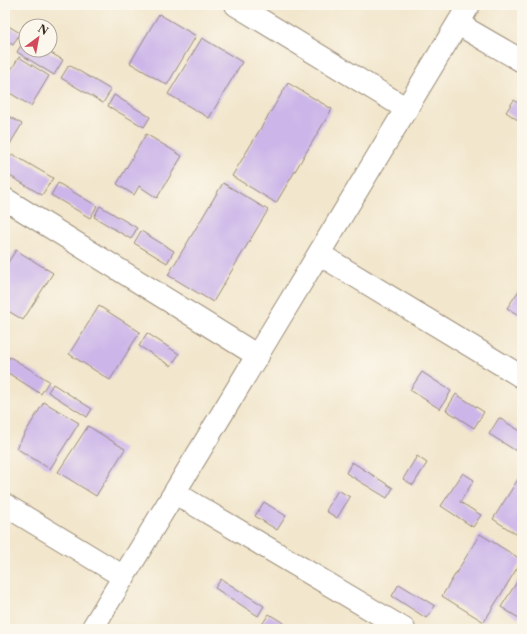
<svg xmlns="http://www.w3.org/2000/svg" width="527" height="634" font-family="'Libre Caslon Text',serif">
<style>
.building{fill:#ccb6e9}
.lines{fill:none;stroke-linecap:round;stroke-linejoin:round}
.street-casing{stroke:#968875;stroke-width:24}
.street{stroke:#fff;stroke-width:22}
</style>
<rect width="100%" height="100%" fill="#fbf7ec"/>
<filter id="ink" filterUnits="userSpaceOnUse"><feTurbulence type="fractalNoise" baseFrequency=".025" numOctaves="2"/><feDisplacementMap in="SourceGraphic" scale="8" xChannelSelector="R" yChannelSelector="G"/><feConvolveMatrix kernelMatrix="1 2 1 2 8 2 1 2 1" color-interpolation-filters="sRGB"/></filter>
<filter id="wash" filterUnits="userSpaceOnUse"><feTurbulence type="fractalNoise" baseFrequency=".012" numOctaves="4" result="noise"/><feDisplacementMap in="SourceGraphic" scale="16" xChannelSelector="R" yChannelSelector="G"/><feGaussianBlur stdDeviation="0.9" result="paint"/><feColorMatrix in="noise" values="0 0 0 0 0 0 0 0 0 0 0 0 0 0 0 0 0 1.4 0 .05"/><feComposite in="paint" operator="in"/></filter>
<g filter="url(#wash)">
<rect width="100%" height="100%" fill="#f2e6cc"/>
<g id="blocks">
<!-- building -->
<g class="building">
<path d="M 159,14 L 196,36 L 167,85 L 130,63 Z"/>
<path d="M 5,24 L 20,33 L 13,45 L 5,40 Z"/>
<path d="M 26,37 L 26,50 L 46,50 L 63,60 L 54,75 L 17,52 Z"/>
<path d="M 202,38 L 242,62 L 209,118 L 168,94 Z"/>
<path d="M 19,57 L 49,76 L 31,106 L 5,90 L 5,80 Z"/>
<path d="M 69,65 L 111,90 L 103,103 L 61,78 Z"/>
<path d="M 288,83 L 332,109 L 276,203 L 232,176 Z"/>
<path d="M 114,95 L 150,117 L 144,127 L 108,106 Z"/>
<path d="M 514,100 L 522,106 L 522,123 L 506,112 Z"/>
<path d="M 5,114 L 22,124 L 5,152 Z"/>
<path d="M 146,134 L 182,156 L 157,198 L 139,186 L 134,195 L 117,184 Z"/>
<path d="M 12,154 L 53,178 L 42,195 L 5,173 L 5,165 Z"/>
<path d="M 58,183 L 97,206 L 90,218 L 51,195 Z"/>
<path d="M 223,183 L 268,210 L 213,302 L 168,275 Z"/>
<path d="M 100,206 L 137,228 L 131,239 L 94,217 Z"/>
<path d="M 141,231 L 174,251 L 167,263 L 134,243 Z"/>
<path d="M 16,250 L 53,273 L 23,320 L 5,309 L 5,267 Z"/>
<path d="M 522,286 L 522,313 L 520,316 L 507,308 Z"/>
<path d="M 99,306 L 140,332 L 110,380 L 69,354 Z"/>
<path d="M 147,333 L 179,354 L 171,366 L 139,346 Z"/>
<path d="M 10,357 L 49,381 L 41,394 L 5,371 L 5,365 Z"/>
<path d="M 422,372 L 451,391 L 440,409 L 410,390 Z"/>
<path d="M 53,384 L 92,409 L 87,417 L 48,392 Z"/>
<path d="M 456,394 L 484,412 L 474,428 L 446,410 Z"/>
<path d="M 44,402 L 79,423 L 50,469 L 16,448 Z"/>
<path d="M 499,418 L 522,432 L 522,452 L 521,454 L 489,434 Z"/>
<path d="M 88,426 L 125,449 L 96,496 L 58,472 Z"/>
<path d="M 417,456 L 427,463 L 413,485 L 403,479 Z"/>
<path d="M 352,462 L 393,488 L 387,498 L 346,473 Z"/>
<path d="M 463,473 L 474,480 L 460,502 L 481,515 L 473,527 L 441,506 Z"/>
<path d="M 522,473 L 522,538 L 493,519 Z"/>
<path d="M 338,490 L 350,497 L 337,518 L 326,511 Z"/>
<path d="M 264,502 L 286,516 L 277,530 L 255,516 Z"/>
<path d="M 480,534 L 522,560 L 484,622 L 442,596 Z"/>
<path d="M 522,574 L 522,620 L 501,607 Z"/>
<path d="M 221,579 L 264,606 L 258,616 L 215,588 Z"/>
<path d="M 399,584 L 435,606 L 426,618 L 392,596 Z"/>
<path d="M 269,614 L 293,629 L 259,629 Z"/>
</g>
</g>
</g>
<g filter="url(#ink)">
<use href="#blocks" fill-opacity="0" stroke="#968875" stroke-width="1"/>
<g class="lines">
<defs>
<g id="street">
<path d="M 236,5 L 407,109"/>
<path d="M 458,24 L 522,61"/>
<path d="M 5,199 L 258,356"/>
<path d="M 319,254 L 522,377"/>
<path d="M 175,493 L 404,629"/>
<path d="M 5,505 L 124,577"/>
<path d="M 92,629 L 469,5"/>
</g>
</defs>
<!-- street casing -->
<use href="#street" class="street-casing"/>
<!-- street -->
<use href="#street" class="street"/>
</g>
</g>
<!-- margin -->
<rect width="527" height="634" fill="none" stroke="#fbf7ec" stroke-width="20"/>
<!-- north arrow -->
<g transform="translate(38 38) rotate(32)"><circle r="19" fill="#fbf7ec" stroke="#aea59a"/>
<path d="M0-3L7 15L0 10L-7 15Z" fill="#d1495b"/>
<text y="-6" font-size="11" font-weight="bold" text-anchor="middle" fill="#3b2a1e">N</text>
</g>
</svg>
